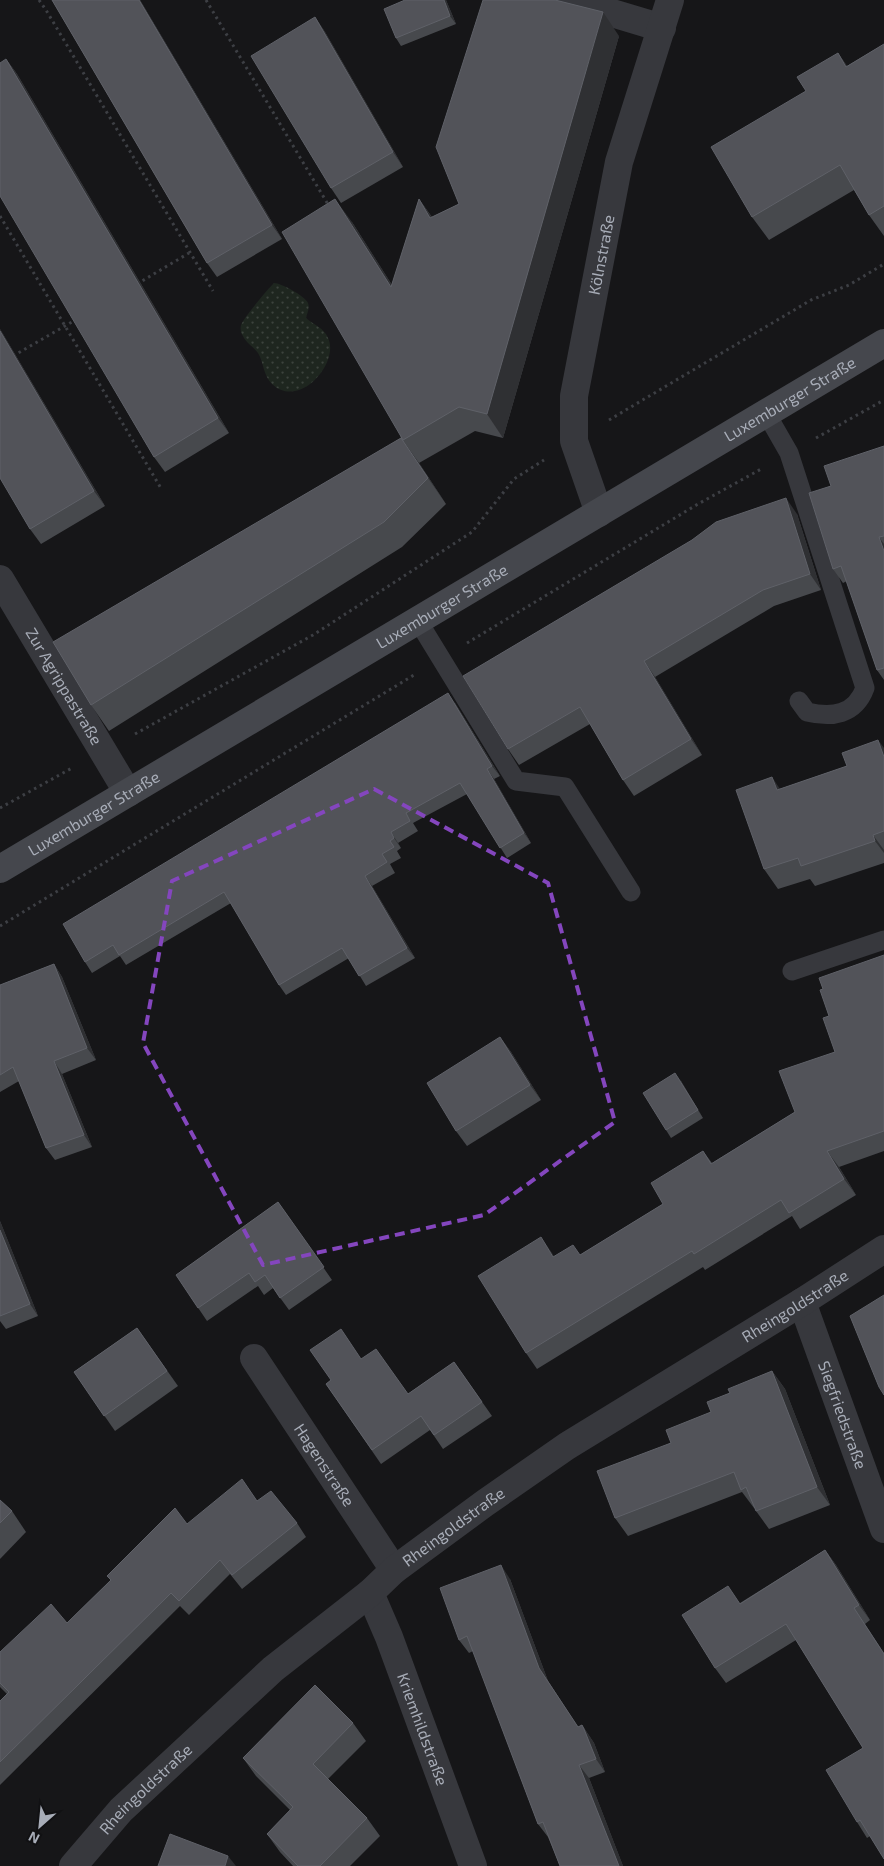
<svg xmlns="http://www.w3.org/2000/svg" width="884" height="1866" font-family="'Exo 2',sans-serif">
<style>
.park{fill:url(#park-dots)}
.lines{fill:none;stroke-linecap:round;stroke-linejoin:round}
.path{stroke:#3d3f44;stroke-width:3;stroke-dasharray:2.5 4;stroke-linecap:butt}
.lane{stroke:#37383d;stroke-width:19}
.street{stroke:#37383d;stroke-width:28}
.secondary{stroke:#45474d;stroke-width:28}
.wall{fill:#47494d}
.shaded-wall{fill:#2f3033}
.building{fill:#525359;stroke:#5f6168}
.marked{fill:none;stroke:#8446be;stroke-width:4;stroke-dasharray:10 6;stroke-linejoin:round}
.labels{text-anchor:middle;stroke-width:4;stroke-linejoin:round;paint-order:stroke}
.street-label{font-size:16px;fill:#a8adb8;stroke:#111113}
</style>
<defs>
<pattern id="park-dots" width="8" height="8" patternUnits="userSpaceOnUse" patternTransform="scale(1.25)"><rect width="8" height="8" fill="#1e261f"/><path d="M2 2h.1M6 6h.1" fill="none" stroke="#3c433d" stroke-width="1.8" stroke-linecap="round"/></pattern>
</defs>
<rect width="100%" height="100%" fill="#161618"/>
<!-- park -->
<path class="park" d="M 274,283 C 281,283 305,296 308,303 C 310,309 307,313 306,318 C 314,325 324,328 328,338 C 340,363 299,410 272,384 C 263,375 264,363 258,353 C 254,347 246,343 243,336 C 241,334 240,329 241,325 C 245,316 267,290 274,283 Z"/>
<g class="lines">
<!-- path -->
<g class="path">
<path d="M 39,0 L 46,10 L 213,291"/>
<path d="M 206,0 L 329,206"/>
<path d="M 0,216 L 162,490"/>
<path d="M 137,284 L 189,253"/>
<path d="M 13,356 L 77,319"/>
<path d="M 609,420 L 811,300 L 849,285 L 884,264"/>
<path d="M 816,438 L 884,400"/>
<path d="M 467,643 L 698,504 L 763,468"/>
<path d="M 135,734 L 313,635 L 472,532 L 514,479 L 544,460"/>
<path d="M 0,808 L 72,768"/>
<path d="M 0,926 L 414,675"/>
</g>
<!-- lane -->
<g class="lane">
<path d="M 766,413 L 789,453 L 865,688 C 855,715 832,718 807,712 L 799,701"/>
<path d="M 418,621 L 516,781 L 565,787 L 631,892"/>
<path d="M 792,971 L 884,940"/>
</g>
<!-- street -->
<g class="street">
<path d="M 569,0 L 662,28"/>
<path id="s1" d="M 599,513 L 574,441 L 574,396 L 619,162 L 670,0"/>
<path id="s2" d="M 0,579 L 128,793"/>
<path id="s3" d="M 802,1302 L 884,1529"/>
<path id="s4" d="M 254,1358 L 394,1570"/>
<path id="s5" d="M 370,1593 L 389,1637 L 473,1866"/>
<path id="s6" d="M 73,1866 L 121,1810 L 273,1669 L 370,1593 L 394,1570 L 485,1503 L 567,1446 L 802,1302 L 884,1249"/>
</g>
<!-- secondary -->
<path class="secondary" id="s7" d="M 0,869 L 884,343"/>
</g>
<!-- wall -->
<g class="wall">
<path d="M 52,0 L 140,0 L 282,239 L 217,277 L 207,263 Z"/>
<path d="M 405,0 L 446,0 L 456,24 L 401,46 L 396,38 Z"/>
<path d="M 315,17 L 325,32 L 403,167 L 341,203 L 331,188 Z"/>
<path d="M 619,36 L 503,438 L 475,431 L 419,463 L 446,504 L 402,547 L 109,731 L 91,705 L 401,438 L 352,222 L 392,285 L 419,199 L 432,217 L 459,204 Z"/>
<path d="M 884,44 L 884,236 L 869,215 L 854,190 L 769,240 L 752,217 L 838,53 L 847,66 Z"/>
<path d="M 6,59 L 17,74 L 229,433 L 165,472 L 154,457 Z"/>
<path d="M 0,329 L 105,506 L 41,544 L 30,529 Z"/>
<path d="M 884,446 L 884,680 L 877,670 L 847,581 L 843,583 L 833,569 L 831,486 Z"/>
<path d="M 797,514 L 821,590 L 774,606 L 655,677 L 702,755 L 634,796 L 623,780 L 590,724 L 519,765 L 508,749 Z"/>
<path d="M 455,703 L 500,776 L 494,779 L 531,843 L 507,858 L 467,794 L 413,823 L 418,831 L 398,843 L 401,848 L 397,851 L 401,858 L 390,864 L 395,873 L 372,886 L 415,958 L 366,986 L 349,958 L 286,995 L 279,985 L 231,903 L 126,965 L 120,956 L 92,973 L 85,962 Z"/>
<path d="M 884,748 L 884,863 L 815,886 L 810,879 L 778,889 L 764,869 L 780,789 L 847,766 Z"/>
<path d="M 884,955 L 884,1151 L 839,1167 L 856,1195 L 800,1229 L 792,1216 L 705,1270 L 703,1267 L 537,1369 L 526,1353 L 554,1256 L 580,1255 L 663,1204 L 703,1151 L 712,1163 L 795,1112 L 835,1052 L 829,1016 L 823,989 Z"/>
<path d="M 54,964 L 62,977 L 96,1060 L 62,1074 L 92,1147 L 55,1160 L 46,1148 L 19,1081 L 0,1092 L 0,985 Z"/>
<path d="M 500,1037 L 511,1052 L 541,1100 L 467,1146 L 456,1131 Z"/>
<path d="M 681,1081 L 703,1118 L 671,1138 L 666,1130 Z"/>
<path d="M 278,1202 L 332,1280 L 289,1310 L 273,1288 L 264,1295 L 258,1286 L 207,1321 L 176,1275 Z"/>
<path d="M 0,1221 L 38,1316 L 6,1329 L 0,1321 Z"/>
<path d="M 137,1328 L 178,1386 L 115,1431 L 74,1372 Z"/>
<path d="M 362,1359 L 408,1394 L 454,1362 L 492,1416 L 443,1449 L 430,1430 L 381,1464 L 326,1384 Z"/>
<path d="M 772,1371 L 785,1389 L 830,1505 L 769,1529 L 756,1511 L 755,1508 L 754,1508 L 742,1492 L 628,1536 L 615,1518 L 671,1443 L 711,1412 L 730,1393 Z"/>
<path d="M 0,1500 L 12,1511 L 26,1532 L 0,1559 Z"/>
<path d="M 257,1501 L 297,1523 L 306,1537 L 242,1589 L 230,1574 L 189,1615 L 180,1606 L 0,1785 L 0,1701 L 7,1694 L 0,1687 L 0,1652 L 67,1623 L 111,1580 L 107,1576 L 187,1524 Z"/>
<path d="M 825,1550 L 836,1565 L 870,1620 L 865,1624 L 884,1653 L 884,1859 L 870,1836 L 867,1838 L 857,1822 L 863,1748 L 796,1640 L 726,1683 L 715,1668 L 740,1603 Z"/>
<path d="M 510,1579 L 548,1681 L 578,1727 L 582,1725 L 594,1743 L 605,1772 L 589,1778 L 623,1866 L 560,1866 L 548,1837 L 538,1824 L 473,1651 L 469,1653 L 459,1640 Z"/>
<path d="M 353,1723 L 366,1741 L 328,1779 L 367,1818 L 380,1836 L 350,1866 L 293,1866 L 280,1852 L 267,1834 L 290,1810 L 256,1776 L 243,1758 Z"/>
</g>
<!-- shaded-wall -->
<g class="shaded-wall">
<path d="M 139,0 L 140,0 L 282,239 L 272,225 Z"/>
<path d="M 444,0 L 446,0 L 456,24 L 450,16 Z"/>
<path d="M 603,12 L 619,36 L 503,438 L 487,414 Z"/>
<path d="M 315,17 L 325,32 L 403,167 L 393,152 Z"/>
<path d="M 838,53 L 854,76 L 846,67 Z"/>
<path d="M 6,59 L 17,74 L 229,433 L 218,418 Z"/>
<path d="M 335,199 L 352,222 L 408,310 L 391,287 Z"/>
<path d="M 419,199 L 436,223 L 430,218 Z"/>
<path d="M 0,329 L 105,506 L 94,491 L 0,331 Z"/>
<path d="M 401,438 L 419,463 L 446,504 L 428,478 Z"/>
<path d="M 786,498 L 797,514 L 821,590 L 810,574 Z"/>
<path d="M 879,537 L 884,544 L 884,551 Z"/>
<path d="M 644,661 L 655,677 L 702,755 L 691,739 Z"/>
<path d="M 448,693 L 455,703 L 500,776 L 492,766 Z"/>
<path d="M 878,740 L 884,748 L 884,757 Z"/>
<path d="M 487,769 L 494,779 L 531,843 L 524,833 Z"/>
<path d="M 772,777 L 786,798 L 777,790 Z"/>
<path d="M 391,832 L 398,843 L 401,848 L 394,838 Z"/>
<path d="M 873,835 L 884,850 L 884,853 L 875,841 Z"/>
<path d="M 365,876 L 372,886 L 415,958 L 407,948 Z"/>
<path d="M 54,964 L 62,977 L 96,1060 L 87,1048 Z"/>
<path d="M 500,1037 L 511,1052 L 541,1100 L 530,1085 Z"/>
<path d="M 54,1061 L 62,1074 L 92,1147 L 84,1135 Z"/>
<path d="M 675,1073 L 681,1081 L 703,1118 L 698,1110 Z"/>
<path d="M 827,1151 L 839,1167 L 856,1195 L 844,1179 Z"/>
<path d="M 0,1221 L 38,1316 L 30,1304 L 0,1230 Z"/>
<path d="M 541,1237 L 552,1253 L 564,1273 L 553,1257 Z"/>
<path d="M 772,1371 L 785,1389 L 830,1505 L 817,1487 Z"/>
<path d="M 825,1550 L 836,1565 L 870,1620 L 859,1605 Z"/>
<path d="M 501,1565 L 510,1579 L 548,1681 L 587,1740 L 539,1668 Z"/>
<path d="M 582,1725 L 594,1743 L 605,1772 L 596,1759 Z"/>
<path d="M 579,1765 L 589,1778 L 623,1866 L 619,1866 Z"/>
<path d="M 228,1856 L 236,1866 L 225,1866 Z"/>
</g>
<!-- building -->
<g class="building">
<path d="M 52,0 L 139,0 L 272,225 L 207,263 Z"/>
<path d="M 405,0 L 444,0 L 450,16 L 396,38 L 384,9 Z"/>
<path d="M 483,0 L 555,0 L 603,12 L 487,414 L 459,407 L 403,440 L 282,232 L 335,199 L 391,287 L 419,199 L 430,218 L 459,204 L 436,147 Z"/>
<path d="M 315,17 L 393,152 L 331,188 L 251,56 Z"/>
<path d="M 884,44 L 884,206 L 869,215 L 840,165 L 752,217 L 711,147 L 806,91 L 797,77 L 838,53 L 846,67 Z"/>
<path d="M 6,59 L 218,418 L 154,457 L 0,196 L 0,63 Z"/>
<path d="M 0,331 L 94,491 L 30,529 L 0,478 Z"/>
<path d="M 401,438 L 428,478 L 384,522 L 91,705 L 53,642 Z"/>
<path d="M 884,446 L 884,536 L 879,537 L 884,551 L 884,668 L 877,670 L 841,566 L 833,569 L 809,493 L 831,486 L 824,466 Z"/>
<path d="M 786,498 L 810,574 L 763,590 L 644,661 L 691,739 L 623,780 L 580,707 L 508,749 L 463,676 L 692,540 L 716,522 Z"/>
<path d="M 448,693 L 492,766 L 487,769 L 524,833 L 500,848 L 460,783 L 406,813 L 410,821 L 391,832 L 394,838 L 390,841 L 394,847 L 382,854 L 387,862 L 365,876 L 407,948 L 359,976 L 342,948 L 279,985 L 224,892 L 119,955 L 113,945 L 85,962 L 63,924 Z"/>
<path d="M 878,740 L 884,757 L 884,831 L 873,835 L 875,841 L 801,866 L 798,858 L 764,869 L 736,790 L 772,777 L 777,790 L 847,766 L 842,753 Z"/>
<path d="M 884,955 L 884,1131 L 827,1151 L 844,1179 L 789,1213 L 781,1200 L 694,1254 L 692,1251 L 526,1353 L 478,1276 L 541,1237 L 553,1257 L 573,1245 L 580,1255 L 663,1204 L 651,1183 L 703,1151 L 711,1164 L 795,1112 L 779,1071 L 835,1052 L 823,1018 L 829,1016 L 820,990 L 823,989 L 819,978 Z"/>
<path d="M 54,964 L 87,1048 L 54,1061 L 84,1135 L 46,1148 L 13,1067 L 0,1075 L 0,985 Z"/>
<path d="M 500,1037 L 530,1085 L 456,1131 L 427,1083 Z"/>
<path d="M 675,1073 L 698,1110 L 666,1130 L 643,1093 Z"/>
<path d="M 278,1202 L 324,1267 L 280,1298 L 265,1275 L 255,1282 L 249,1273 L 198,1308 L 176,1275 Z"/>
<path d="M 0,1230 L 30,1304 L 0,1316 Z"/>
<path d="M 884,1295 L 884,1395 L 879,1387 L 850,1316 Z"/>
<path d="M 137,1328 L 167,1371 L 104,1416 L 74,1372 Z"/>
<path d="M 341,1329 L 361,1359 L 376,1349 L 408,1394 L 454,1362 L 482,1402 L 434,1435 L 421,1416 L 372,1450 L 326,1384 L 331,1380 L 310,1350 Z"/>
<path d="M 772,1371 L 817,1487 L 756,1511 L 746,1487 L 741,1490 L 734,1472 L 615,1518 L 597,1471 L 671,1443 L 666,1430 L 711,1412 L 707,1402 L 730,1393 L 728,1389 Z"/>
<path d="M 242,1479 L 257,1501 L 271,1491 L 297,1523 L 232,1575 L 220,1560 L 179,1601 L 171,1593 L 0,1762 L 0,1701 L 9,1692 L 0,1683 L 0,1652 L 51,1604 L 67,1623 L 111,1580 L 107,1576 L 175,1508 L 187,1524 Z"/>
<path d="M 0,1500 L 12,1511 L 0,1523 Z"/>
<path d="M 825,1550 L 859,1605 L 854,1608 L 884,1654 L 884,1859 L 860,1820 L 857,1822 L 826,1770 L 863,1748 L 786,1624 L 715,1668 L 682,1615 L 728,1586 L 740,1604 Z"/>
<path d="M 501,1565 L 539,1668 L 578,1727 L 582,1725 L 584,1729 L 596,1759 L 579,1765 L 619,1866 L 560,1866 L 543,1822 L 538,1824 L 467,1636 L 459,1640 L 440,1588 Z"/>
<path d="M 315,1685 L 353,1723 L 313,1764 L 367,1818 L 320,1866 L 298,1866 L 267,1834 L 293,1807 L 243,1758 Z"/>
<path d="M 170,1834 L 228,1856 L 225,1866 L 158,1866 Z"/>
</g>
<!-- marked area -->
<path class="marked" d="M 374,789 L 548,883 L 615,1122 L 484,1215 L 263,1265 L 143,1043 L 172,881 Z"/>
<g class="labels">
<!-- street labels -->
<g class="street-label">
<text dy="6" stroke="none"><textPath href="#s1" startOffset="265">Kölnstraße</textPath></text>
<text dy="6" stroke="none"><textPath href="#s7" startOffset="919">Luxemburger Straße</textPath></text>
<text dy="6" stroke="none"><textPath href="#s7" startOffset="514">Luxemburger Straße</textPath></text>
<text dy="6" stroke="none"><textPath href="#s2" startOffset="125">Zur Agrippastraße</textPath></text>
<text dy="6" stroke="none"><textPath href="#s7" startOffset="109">Luxemburger Straße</textPath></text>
<text dy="6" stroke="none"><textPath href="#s6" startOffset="918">Rheingoldstraße</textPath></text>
<text dy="6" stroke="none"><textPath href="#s3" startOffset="120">Siegfriedstraße</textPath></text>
<text dy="6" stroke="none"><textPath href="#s4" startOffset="128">Hagenstraße</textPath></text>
<text dy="6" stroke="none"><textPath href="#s6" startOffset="511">Rheingoldstraße</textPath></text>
<text dy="6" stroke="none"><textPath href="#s5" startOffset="146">Kriemhildstraße</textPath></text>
<text dy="6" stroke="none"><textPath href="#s6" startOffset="106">Rheingoldstraße</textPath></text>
</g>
</g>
<!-- north arrow -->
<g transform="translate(40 1826) rotate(207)" stroke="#111113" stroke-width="4" paint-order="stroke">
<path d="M0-4L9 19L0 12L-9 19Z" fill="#a8adb8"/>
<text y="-8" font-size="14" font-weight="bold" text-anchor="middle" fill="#a8adb8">N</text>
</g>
</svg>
